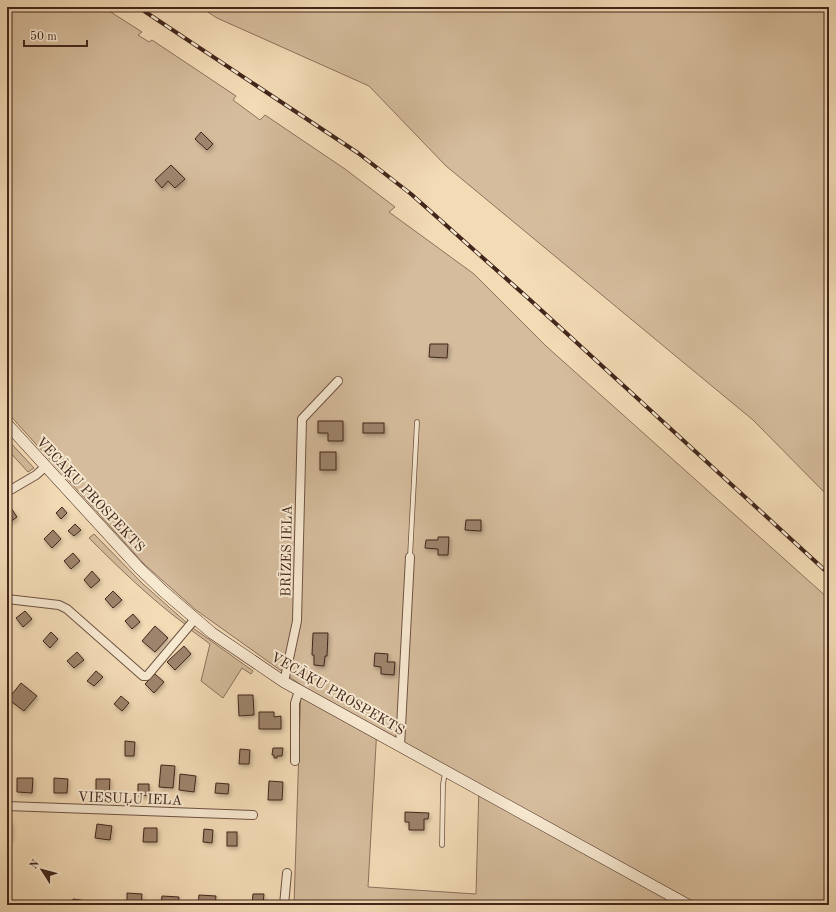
<svg xmlns="http://www.w3.org/2000/svg" width="836" height="912" font-family="'Old Standard TT',serif">
<style>
.green{fill:#d5bc9c;stroke:#8c715c;fill-rule:evenodd}
.building{fill:#9e846c;stroke:#42261b;filter:url(#shadow)}
.lines{fill:none;stroke-linecap:round;stroke-linejoin:round}
.service-casing{stroke:#6e5342;stroke-width:5.5}
.minor-casing{stroke:#6e5342;stroke-width:10}
.secondary-casing{stroke:#42261b;stroke-width:12}
.service{stroke:#f7e8d0;stroke-width:4}
.minor{stroke:#f7e8d0;stroke-width:8}
.secondary{stroke:#f7e8d0;stroke-width:11}
.rail-casing{stroke:#42261b;stroke-width:4}
.rail{stroke:#f7e8d0;stroke-width:2.5;stroke-dasharray:8;stroke-linecap:butt}
.labels{text-anchor:middle;stroke-width:4;stroke-linejoin:round;paint-order:stroke}
.street-label{font-size:14px;fill:#42261b;stroke:#f7e8d0}
</style>
<defs>
<filter id="shadow"><feDropShadow dx="1.5" dy="2.5" stdDeviation="2" flood-color="#0004"/></filter>
</defs>
<rect width="100%" height="100%" fill="#f3dbb6"/>
<filter id="stains"><feTurbulence type="fractalNoise" baseFrequency=".005" numOctaves="4"/><feColorMatrix values="0 0 0 0 .2 0 0 0 0 .09 0 0 0 0 .02 0 0 0 .5 -.17"/></filter>
<radialGradient id="worn" r=".72"><stop offset=".6" stop-color="#630" stop-opacity="0"/><stop offset="1" stop-color="#630" stop-opacity=".3"/></radialGradient>
<!-- green -->
<g class="green">
<path d="M 7,7 L 103,7 L 142,32 L 138,35 L 149,42 L 152,40 L 236,96 L 233,100 L 260,120 L 265,115 L 345,169 L 395,207 L 389,212 L 474,274 L 546,346 L 829,599 L 829,905 L 294,905 L 301,685 L 196,610 L 144,564 L 7,412 ZM 377,727 L 479,785 L 476,894 L 368,887 Z"/>
<path d="M 200,7 L 829,7 L 829,497 L 753,420 L 446,166 L 369,86 L 217,18 Z"/>
<path d="M 7,439 L 34,468 L 28,472 L 7,449 Z"/>
<path d="M 94,534 L 143,584 L 187,623 L 186,625 C 151,599 120,569 89,538 Z"/>
<path d="M 193,628 L 253,671 L 251,674 L 242,668 L 223,698 L 201,681 L 210,644 L 191,630 Z"/>
</g>
<!-- building -->
<g class="building">
<path d="M 201,132 L 213,144 L 207,150 L 195,139 Z"/>
<path d="M 171,165 L 185,179 L 175,188 L 168,181 L 162,188 L 155,180 Z"/>
<path d="M 430,344 L 448,344 L 447,358 L 429,357 Z"/>
<path d="M 318,421 L 343,421 L 343,441 L 328,441 L 328,433 L 318,433 Z"/>
<rect x="363" y="423" width="21" height="10"/>
<rect x="320" y="452" width="16" height="18"/>
<path d="M 62,507 L 67,513 L 61,519 L 56,513 Z"/>
<path d="M 11,508 L 17,517 L 7,524 L 7,511 Z"/>
<path d="M 466,520 L 481,520 L 481,531 L 465,530 Z"/>
<path d="M 75,524 L 81,530 L 74,536 L 68,531 Z"/>
<path d="M 53,530 L 61,539 L 52,548 L 44,539 Z"/>
<path d="M 438,537 L 449,537 L 448,555 L 438,555 L 438,549 L 425,548 L 426,540 L 438,540 Z"/>
<path d="M 73,553 L 80,561 L 71,569 L 64,561 Z"/>
<path d="M 92,571 L 100,580 L 91,588 L 84,580 Z"/>
<path d="M 113,591 L 122,600 L 113,608 L 105,599 Z"/>
<path d="M 25,611 L 32,619 L 23,627 L 16,618 Z"/>
<path d="M 133,614 L 140,622 L 132,629 L 125,621 Z"/>
<path d="M 155,626 L 168,638 L 155,652 L 142,641 Z"/>
<path d="M 51,632 L 58,639 L 50,648 L 43,641 Z"/>
<path d="M 313,633 L 328,633 L 327,656 L 325,656 L 324,666 L 314,665 L 314,655 L 312,655 Z"/>
<path d="M 184,646 L 191,654 L 175,670 L 167,662 Z"/>
<path d="M 77,652 L 84,660 L 74,668 L 67,661 Z"/>
<path d="M 375,653 L 388,654 L 387,662 L 395,662 L 394,675 L 381,674 L 381,667 L 374,666 Z"/>
<path d="M 96,671 L 103,677 L 94,686 L 87,681 Z"/>
<path d="M 155,674 L 164,682 L 154,693 L 145,684 Z"/>
<path d="M 21,683 L 37,696 L 24,711 L 8,699 Z"/>
<path d="M 238,695 L 253,695 L 254,715 L 239,716 Z"/>
<path d="M 121,696 L 129,703 L 122,711 L 114,704 Z"/>
<path d="M 259,712 L 274,712 L 274,717 L 281,716 L 281,729 L 259,729 Z"/>
<path d="M 125,741 L 135,742 L 134,756 L 125,756 Z"/>
<path d="M 273,748 L 283,748 L 282,756 L 277,756 L 277,758 L 274,758 L 274,755 L 272,755 Z"/>
<path d="M 240,749 L 250,750 L 249,764 L 239,764 Z"/>
<path d="M 161,765 L 175,766 L 173,788 L 159,787 Z"/>
<path d="M 180,774 L 196,776 L 194,792 L 179,790 Z"/>
<path d="M 17,778 L 33,778 L 32,793 L 17,792 Z"/>
<path d="M 54,778 L 68,779 L 67,793 L 54,793 Z"/>
<path d="M 96,779 L 110,779 L 109,795 L 96,795 Z"/>
<path d="M 269,781 L 283,782 L 282,800 L 268,800 Z"/>
<path d="M 216,783 L 229,784 L 228,794 L 215,793 Z"/>
<path d="M 138,784 L 149,784 L 149,795 L 138,796 Z"/>
<path d="M 405,812 L 429,813 L 428,819 L 424,819 L 424,830 L 409,830 L 409,822 L 405,822 Z"/>
<rect x="7" y="822" width="4" height="17"/>
<path d="M 97,824 L 112,826 L 110,840 L 95,838 Z"/>
<path d="M 144,828 L 157,828 L 157,842 L 143,842 Z"/>
<path d="M 204,829 L 213,830 L 212,843 L 203,842 Z"/>
<rect x="227" y="832" width="10" height="14"/>
<path d="M 127,893 L 142,894 L 141,905 L 127,905 Z"/>
<path d="M 253,894 L 264,894 L 263,905 L 252,905 Z"/>
<path d="M 199,895 L 216,896 L 215,905 L 198,905 Z"/>
<path d="M 162,896 L 179,897 L 178,905 L 161,905 Z"/>
<path d="M 73,899 L 86,901 L 86,905 L 72,905 Z"/>
</g>
<g class="lines">
<defs>
<g id="service">
<path d="M 410,557 L 417,422"/>
<path d="M 442,845 L 443,784 L 445,773"/>
</g>
<g id="minor">
<path d="M 7,492 L 36,475 L 45,467"/>
<path d="M 7,599 L 59,605 L 67,609 L 143,676 L 147,676 L 195,619"/>
<path d="M 284,682 L 297,621 L 302,419 L 338,381"/>
<path d="M 400,746 L 410,557"/>
<path d="M 295,761 L 295,703 L 299,691"/>
<path d="M 7,806 L 253,815"/>
<path d="M 284,905 L 287,873"/>
</g>
<path id="secondary" d="M 7,424 L 139,568 L 163,591 L 212,633 L 284,682 L 688,905"/>
</defs>
<!-- service casing -->
<use href="#service" class="service-casing"/>
<!-- minor casing -->
<use href="#minor" class="minor-casing"/>
<!-- secondary casing -->
<use href="#secondary" class="secondary-casing"/>
<!-- service -->
<use href="#service" class="service"/>
<!-- minor -->
<use href="#minor" class="minor"/>
<!-- secondary -->
<use href="#secondary" class="secondary"/>
<defs>
<path id="rail" d="M 138,7 L 358,153 L 411,194 L 528,298 L 829,574"/>
</defs>
<!-- rail casing -->
<use href="#rail" class="rail-casing"/>
<!-- rail -->
<use href="#rail" class="rail"/>
</g>
<g class="labels">
<!-- street labels -->
<g class="street-label">
<text transform="translate(91 494) rotate(47)" y="5">VECĀĶU PROSPEKTS</text>
<text transform="translate(286 551) rotate(-89)" y="5">BRĪZES IELA</text>
<text transform="translate(338 693) rotate(30)" y="5">VECĀĶU PROSPEKTS</text>
<text transform="translate(130 798) rotate(2)" y="5">VIESUĻU IELA</text>
</g>
</g>
<!-- margin -->
<rect width="836" height="912" fill="none" stroke="#f3dbb6" stroke-width="24"/>
<rect x="8" y="8" width="820" height="896" fill="none" stroke="#42261b" stroke-width="2"/>
<rect x="12" y="12" width="812" height="888" fill="none" stroke="#42261b"/>
<!-- north arrow -->
<g transform="translate(42 870) rotate(306)" stroke="#f7e8d0" stroke-width="3" paint-order="stroke">
<path d="M0-3L7 15L0 10L-7 15Z" fill="#42261b"/>
<text y="-6" font-size="11" font-weight="bold" text-anchor="middle" fill="#42261b">N</text>
</g>
<!-- scale -->
<path d="M24 40v6h63v-6" fill="none" stroke="#42261b" stroke-width="2"/>
<text x="30" y="40" font-size="12" fill="#42261b" stroke="#f7e8d0" stroke-width="3" paint-order="stroke">50 m</text>
<rect width="100%" height="100%" filter="url(#stains)"/>
<rect width="100%" height="100%" fill="url(#worn)"/>
</svg>
